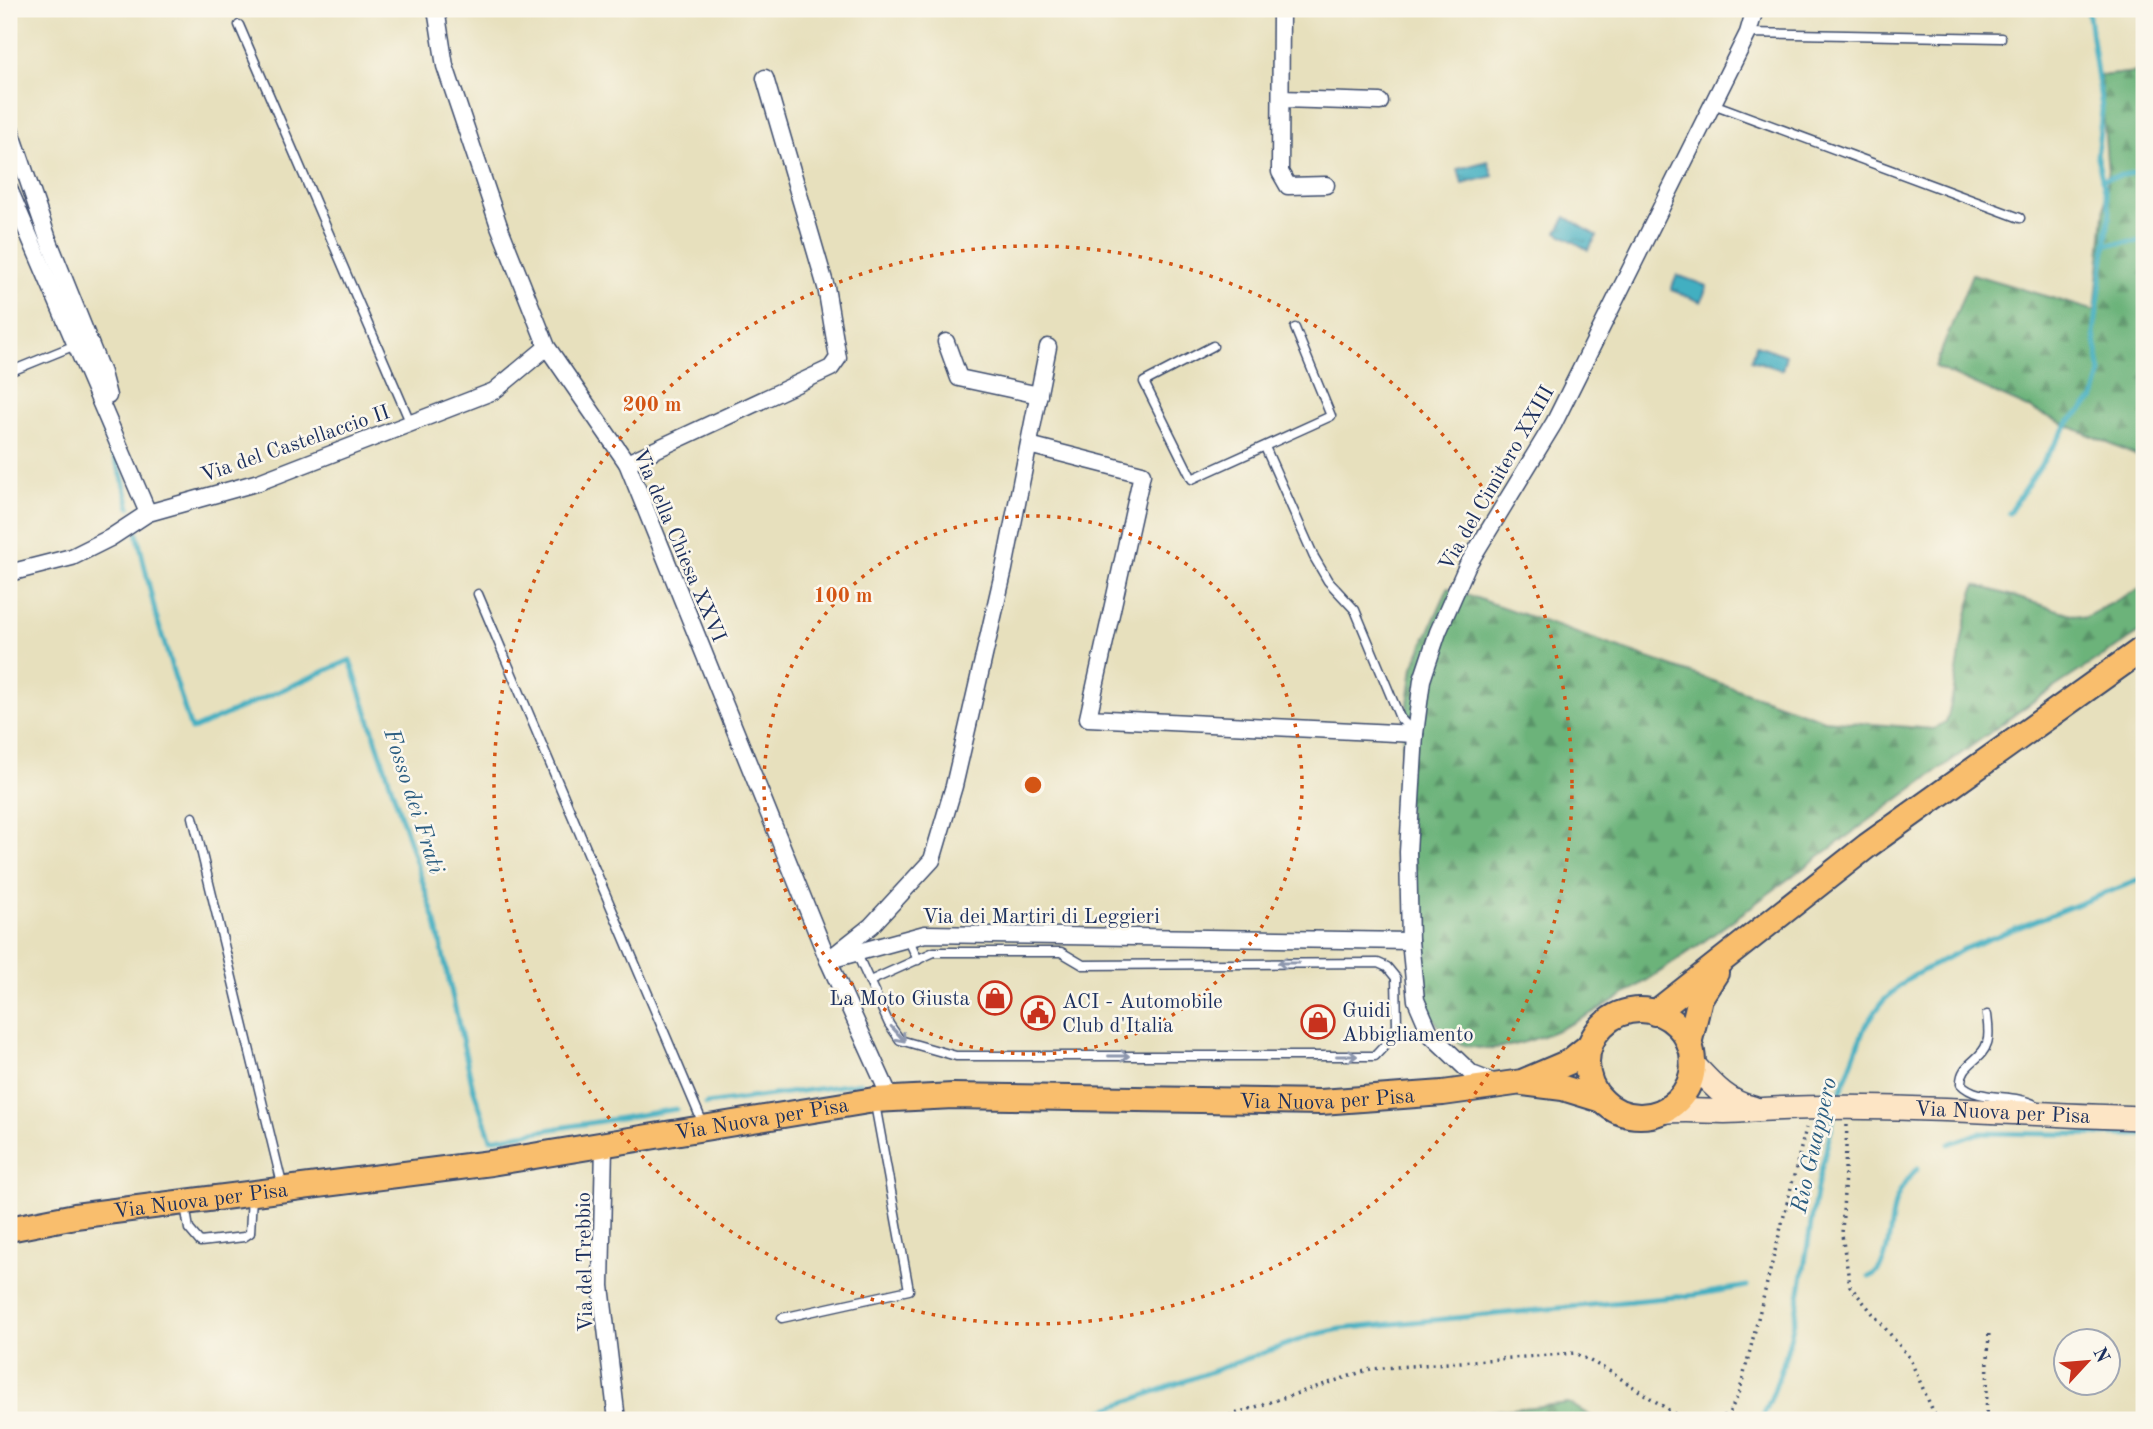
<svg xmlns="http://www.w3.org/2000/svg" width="2153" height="1429" font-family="'Old Standard TT',serif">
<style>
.forest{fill:url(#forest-firs);stroke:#44716c;stroke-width:2}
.water{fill:url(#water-ripples);stroke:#2f6f90;stroke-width:2}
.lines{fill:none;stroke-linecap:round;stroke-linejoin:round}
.stream{stroke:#43afc1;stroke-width:5}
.lane-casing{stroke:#3a4a6c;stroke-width:11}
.street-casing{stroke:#3a4a6c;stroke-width:19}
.secondary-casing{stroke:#3a4a6c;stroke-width:26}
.primary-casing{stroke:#3a4a6c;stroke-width:28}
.path{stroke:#3a4a6c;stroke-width:3.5;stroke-dasharray:2 5;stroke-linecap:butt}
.lane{stroke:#fff;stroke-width:8}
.street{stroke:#fff;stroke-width:16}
.secondary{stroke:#fde5c5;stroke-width:23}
.primary{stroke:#f9be6d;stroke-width:24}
.oneway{stroke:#8d97ae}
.ring{fill:none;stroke:#d45514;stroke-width:3.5;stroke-dasharray:3.5 7}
.labels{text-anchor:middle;stroke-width:5;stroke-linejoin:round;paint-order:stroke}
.street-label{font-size:21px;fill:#1b2f5e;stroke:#fbf7ec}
.poi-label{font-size:21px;fill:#1b2f5e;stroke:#fbf7ec;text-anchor:start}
.water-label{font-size:23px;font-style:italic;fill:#295c81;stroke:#fbf7ec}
.centre{fill:#d45514;stroke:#fbf7ec;stroke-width:3.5}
.ring-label{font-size:21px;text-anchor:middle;font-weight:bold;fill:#d45514;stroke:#fbf7ec;stroke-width:5;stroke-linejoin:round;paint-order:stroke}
</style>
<defs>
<pattern id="forest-firs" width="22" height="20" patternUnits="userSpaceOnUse" patternTransform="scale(1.75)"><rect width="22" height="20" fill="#6cb37a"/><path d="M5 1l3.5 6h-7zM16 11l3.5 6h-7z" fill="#589267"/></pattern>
<pattern id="water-ripples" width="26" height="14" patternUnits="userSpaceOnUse" patternTransform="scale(1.75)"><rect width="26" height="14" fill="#43afc1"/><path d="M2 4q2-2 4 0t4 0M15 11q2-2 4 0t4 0" fill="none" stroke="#378fa0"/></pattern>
</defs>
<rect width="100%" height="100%" fill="#fbf7ec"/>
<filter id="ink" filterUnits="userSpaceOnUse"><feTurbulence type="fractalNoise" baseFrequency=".0143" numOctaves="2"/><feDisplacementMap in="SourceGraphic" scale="14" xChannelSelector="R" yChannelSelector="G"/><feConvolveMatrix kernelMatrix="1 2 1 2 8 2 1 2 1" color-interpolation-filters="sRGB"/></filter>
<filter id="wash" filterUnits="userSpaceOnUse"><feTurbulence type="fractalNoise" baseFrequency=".00686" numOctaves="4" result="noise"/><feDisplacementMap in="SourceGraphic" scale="28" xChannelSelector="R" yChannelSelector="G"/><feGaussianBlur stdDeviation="1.57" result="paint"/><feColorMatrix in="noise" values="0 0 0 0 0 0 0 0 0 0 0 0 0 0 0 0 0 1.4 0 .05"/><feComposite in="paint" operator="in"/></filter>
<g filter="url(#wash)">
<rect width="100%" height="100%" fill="#e7e0bd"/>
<!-- forest -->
<g class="forest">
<path d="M 2144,71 L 2144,459 L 1935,367 L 1972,274 L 2095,311 L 2108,173 L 2100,76 Z"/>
<path d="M 1976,585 L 2084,618 L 2144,586 L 2144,630 C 2096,661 2045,691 1999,726 C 1932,774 1865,823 1798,872 C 1728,922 1565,1056 1479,1048 C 1450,1046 1437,1027 1425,1004 L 1402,746 L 1413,667 L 1448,588 L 1825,720 L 1933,729 L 1946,723 C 1960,677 1959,630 1976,585 Z"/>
<path d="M 1569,1403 L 1597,1420 L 1408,1420 L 1411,1420 Z"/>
</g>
<!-- water -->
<g class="water">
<path d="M 1488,161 L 1493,176 L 1462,184 L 1458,169 Z"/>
<path d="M 1566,217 L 1597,236 L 1588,250 L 1557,232 Z"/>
<path d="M 1677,275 L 1707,286 L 1701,302 L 1671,290 Z"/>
<path d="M 1756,345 L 1786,355 L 1782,370 L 1752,360 Z"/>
</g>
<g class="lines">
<!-- stream -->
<g class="stream">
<path d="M 2102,179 L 2144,171"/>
<path d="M 2108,244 L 2144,241"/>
<path d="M 102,425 L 122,477 L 130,507"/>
<path d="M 2009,513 L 2070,421 L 2094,399 L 2101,373 L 2094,334 L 2110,211 L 2097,157 L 2102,109 L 2088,9"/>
<path d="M 137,533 L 156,616 L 191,730 L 350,660 L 436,923 L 473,1088 L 491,1139 L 676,1109"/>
<path d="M 1794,1095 L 1838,1094"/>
<path d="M 1837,1102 L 1865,1026 L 1883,1001 L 1909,978 L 1964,949 L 2144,878"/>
<path d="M 706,1104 L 861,1083"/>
<path d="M 1949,1144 L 1979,1133 L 2144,1135"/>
<path d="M 1869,1277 C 1891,1270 1889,1220 1896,1200 C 1901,1188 1908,1177 1918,1168"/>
<path d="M 1076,1420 L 1313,1335 L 1340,1329 L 1695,1295 L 1747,1286"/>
<path d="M 1761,1420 C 1796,1350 1803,1269 1816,1193 C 1821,1167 1829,1141 1834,1115"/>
</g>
</g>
</g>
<g filter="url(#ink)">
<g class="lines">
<defs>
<g id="lane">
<path d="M 239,25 L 411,424"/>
<path d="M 1748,33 L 2001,38"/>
<path d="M 1713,104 L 2020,218"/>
<path d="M 1213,346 L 1144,382 L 1192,479 L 1331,416 L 1295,328"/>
<path d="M 9,372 L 78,344"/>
<path d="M 1265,447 L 1314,557 L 1328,581 L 1355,610 L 1400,718 L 1413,732"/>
<path d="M 478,594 L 704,1126"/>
<path d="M 193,817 L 283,1188"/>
<path d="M 908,938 L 918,960"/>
<path d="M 856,952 L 889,1024 L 900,1040 L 956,1056 L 1375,1056 L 1388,1042 L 1397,1026 L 1396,978 L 1387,967 L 1378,963 L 1083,965 L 1061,952 L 934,952 L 870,981"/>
<path d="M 1987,1015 C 1988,1024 1990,1035 1987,1043 C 1982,1061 1960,1063 1961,1084 C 1978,1102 2013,1093 2035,1105 L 2037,1108"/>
<path d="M 185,1205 L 189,1229 L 200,1242 L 244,1237 L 250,1233 L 252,1196"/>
<path d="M 782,1318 L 909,1290 L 875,1104"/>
</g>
<g id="street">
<path d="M 436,9 L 445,66 L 499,226 L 547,347 L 627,463 L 828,960 L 891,1099"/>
<path d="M 1281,9 L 1280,172 L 1288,186 L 1326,185"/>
<path d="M 1281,99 L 1380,102"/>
<path d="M 9,125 L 48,239 L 102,373 L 108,396"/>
<path d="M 9,189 L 148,513"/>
<path d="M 946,342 L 959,378 L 1039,395"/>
<path d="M 1029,445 L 1142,474 L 1088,718 L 1415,734"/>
<path d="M 627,463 L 831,368 L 838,358 L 826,287 L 765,78"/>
<path d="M 9,573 L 72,557 L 110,538 L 148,513 L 259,482 L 494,391 L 547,347"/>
<path d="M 833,959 L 925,934 L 1410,941"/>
<path d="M 828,960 L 871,926 L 932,860 L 954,786 L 1004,569 L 1048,347"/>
<path d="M 1495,1083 L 1472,1074 L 1431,1035 L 1416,1000 L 1410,941 L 1408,852 L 1415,734 L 1422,680 L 1438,632 L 1467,566 L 1554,423 L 1748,33 L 1755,9"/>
<path d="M 604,1145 L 601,1286 L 617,1420"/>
</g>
<g id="secondary">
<path d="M 1692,1063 C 1710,1082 1727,1103 1753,1108"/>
<path id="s1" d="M 1660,1112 C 1688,1108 1711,1113 1739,1111 C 1873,1101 2010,1114 2144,1118"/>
</g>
<g id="primary">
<circle cx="1640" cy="1063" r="53"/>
<path d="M 1655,1013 L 1867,846 L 2144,648"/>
<path d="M 1689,1044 L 1700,998 L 1716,973"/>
<path d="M 1523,1083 L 1563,1088 L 1602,1100"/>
<path id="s2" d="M 9,1229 L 75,1216 L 491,1163 L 874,1100 L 953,1096 L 1321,1102 L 1443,1093 L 1522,1082 L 1569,1062 L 1590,1045"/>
</g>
</defs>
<!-- lane casing -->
<use href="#lane" class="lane-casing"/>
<!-- street casing -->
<use href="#street" class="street-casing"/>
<!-- secondary casing -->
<use href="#secondary" class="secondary-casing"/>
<!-- primary casing -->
<use href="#primary" class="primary-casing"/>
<!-- path -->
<g class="path">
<path d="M 1847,1125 L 1842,1235 L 1850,1286 L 1909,1357 L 1937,1420"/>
<path d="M 1216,1420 L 1371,1369 L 1575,1353 L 1609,1371 L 1684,1420"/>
<path d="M 1718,1420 L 1729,1413 L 1739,1394 L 1806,1128"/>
<path d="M 1986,1420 L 1989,1329"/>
</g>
<!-- lane -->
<use href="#lane" class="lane"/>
<!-- street -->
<use href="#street" class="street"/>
<!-- secondary -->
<use href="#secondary" class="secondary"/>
<!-- primary -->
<use href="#primary" class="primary"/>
</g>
<!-- one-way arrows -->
<defs><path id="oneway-shaft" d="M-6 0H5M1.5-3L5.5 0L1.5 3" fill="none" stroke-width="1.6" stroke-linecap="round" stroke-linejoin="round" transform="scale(1.75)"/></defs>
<g class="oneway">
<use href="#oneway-shaft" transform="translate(1288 963) rotate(180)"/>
<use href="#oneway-shaft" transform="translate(898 1034) rotate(48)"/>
<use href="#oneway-shaft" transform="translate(1119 1056)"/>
<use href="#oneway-shaft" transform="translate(1347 1056)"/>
</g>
</g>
<!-- distance rings -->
<g class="ring">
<circle cx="1033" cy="785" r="269"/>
<circle cx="1033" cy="785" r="539"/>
</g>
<!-- icons -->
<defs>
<symbol id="shop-ring" viewBox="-11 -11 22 22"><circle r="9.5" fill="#fbf7ec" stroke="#c8321e" stroke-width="1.5"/><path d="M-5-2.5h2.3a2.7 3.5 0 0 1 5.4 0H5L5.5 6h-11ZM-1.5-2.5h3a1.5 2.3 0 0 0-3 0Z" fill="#c8321e"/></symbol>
<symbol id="civic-ring" viewBox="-11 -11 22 22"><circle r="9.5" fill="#fbf7ec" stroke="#c8321e" stroke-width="1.5"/><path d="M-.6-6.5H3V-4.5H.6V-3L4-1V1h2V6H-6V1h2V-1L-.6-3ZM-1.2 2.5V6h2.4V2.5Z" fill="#c8321e"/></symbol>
</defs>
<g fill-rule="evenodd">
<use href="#shop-ring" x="976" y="979" width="38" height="38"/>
<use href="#civic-ring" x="1019" y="994" width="38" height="38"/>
<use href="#shop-ring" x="1299" y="1003" width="38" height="38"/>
</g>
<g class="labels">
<!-- street labels -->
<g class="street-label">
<text transform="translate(295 443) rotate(-19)" y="7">Via del Castellaccio II</text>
<text transform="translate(1496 478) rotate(-60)" y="7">Via del Cimitero XXIII</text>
<text transform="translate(680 545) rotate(67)" y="7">Via della Chiesa XXVI</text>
<text x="1041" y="923">Via dei Martiri di Leggieri</text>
<text dy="7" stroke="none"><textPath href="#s2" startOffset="1328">Via Nuova per Pisa</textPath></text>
<text dy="7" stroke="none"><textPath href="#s1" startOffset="343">Via Nuova per Pisa</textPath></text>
<text dy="7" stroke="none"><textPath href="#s2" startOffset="761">Via Nuova per Pisa</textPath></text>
<text dy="7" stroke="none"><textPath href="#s2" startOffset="194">Via Nuova per Pisa</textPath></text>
<text transform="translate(584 1262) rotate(-91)" y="7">Via del Trebbio</text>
</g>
<!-- poi labels -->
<g class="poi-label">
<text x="970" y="1005" text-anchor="end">La Moto Giusta</text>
<text x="1062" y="1008">ACI - Automobile<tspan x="1062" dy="24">Club d'Italia</tspan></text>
<text x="1342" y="1017">Guidi<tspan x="1342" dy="24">Abbigliamento</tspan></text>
</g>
<!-- water labels -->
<g class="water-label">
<text transform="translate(415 801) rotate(72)" y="8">Fosso dei Frati</text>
<text transform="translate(1813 1145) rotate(-77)" y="8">Rio Guappero</text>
</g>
</g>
<circle cx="1033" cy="785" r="10" class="centre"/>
<g class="ring-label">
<text x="652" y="411">200 m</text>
<text x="843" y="602">100 m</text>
</g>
<!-- margin -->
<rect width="2153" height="1429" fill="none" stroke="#fbf7ec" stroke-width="35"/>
<!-- north arrow -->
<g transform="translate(2087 1362) rotate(64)"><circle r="33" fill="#fbf7ec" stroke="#a1a7b3" stroke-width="2"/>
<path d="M0-5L12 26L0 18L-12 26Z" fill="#c8321e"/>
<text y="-10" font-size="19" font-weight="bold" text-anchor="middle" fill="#1b2f5e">N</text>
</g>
</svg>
